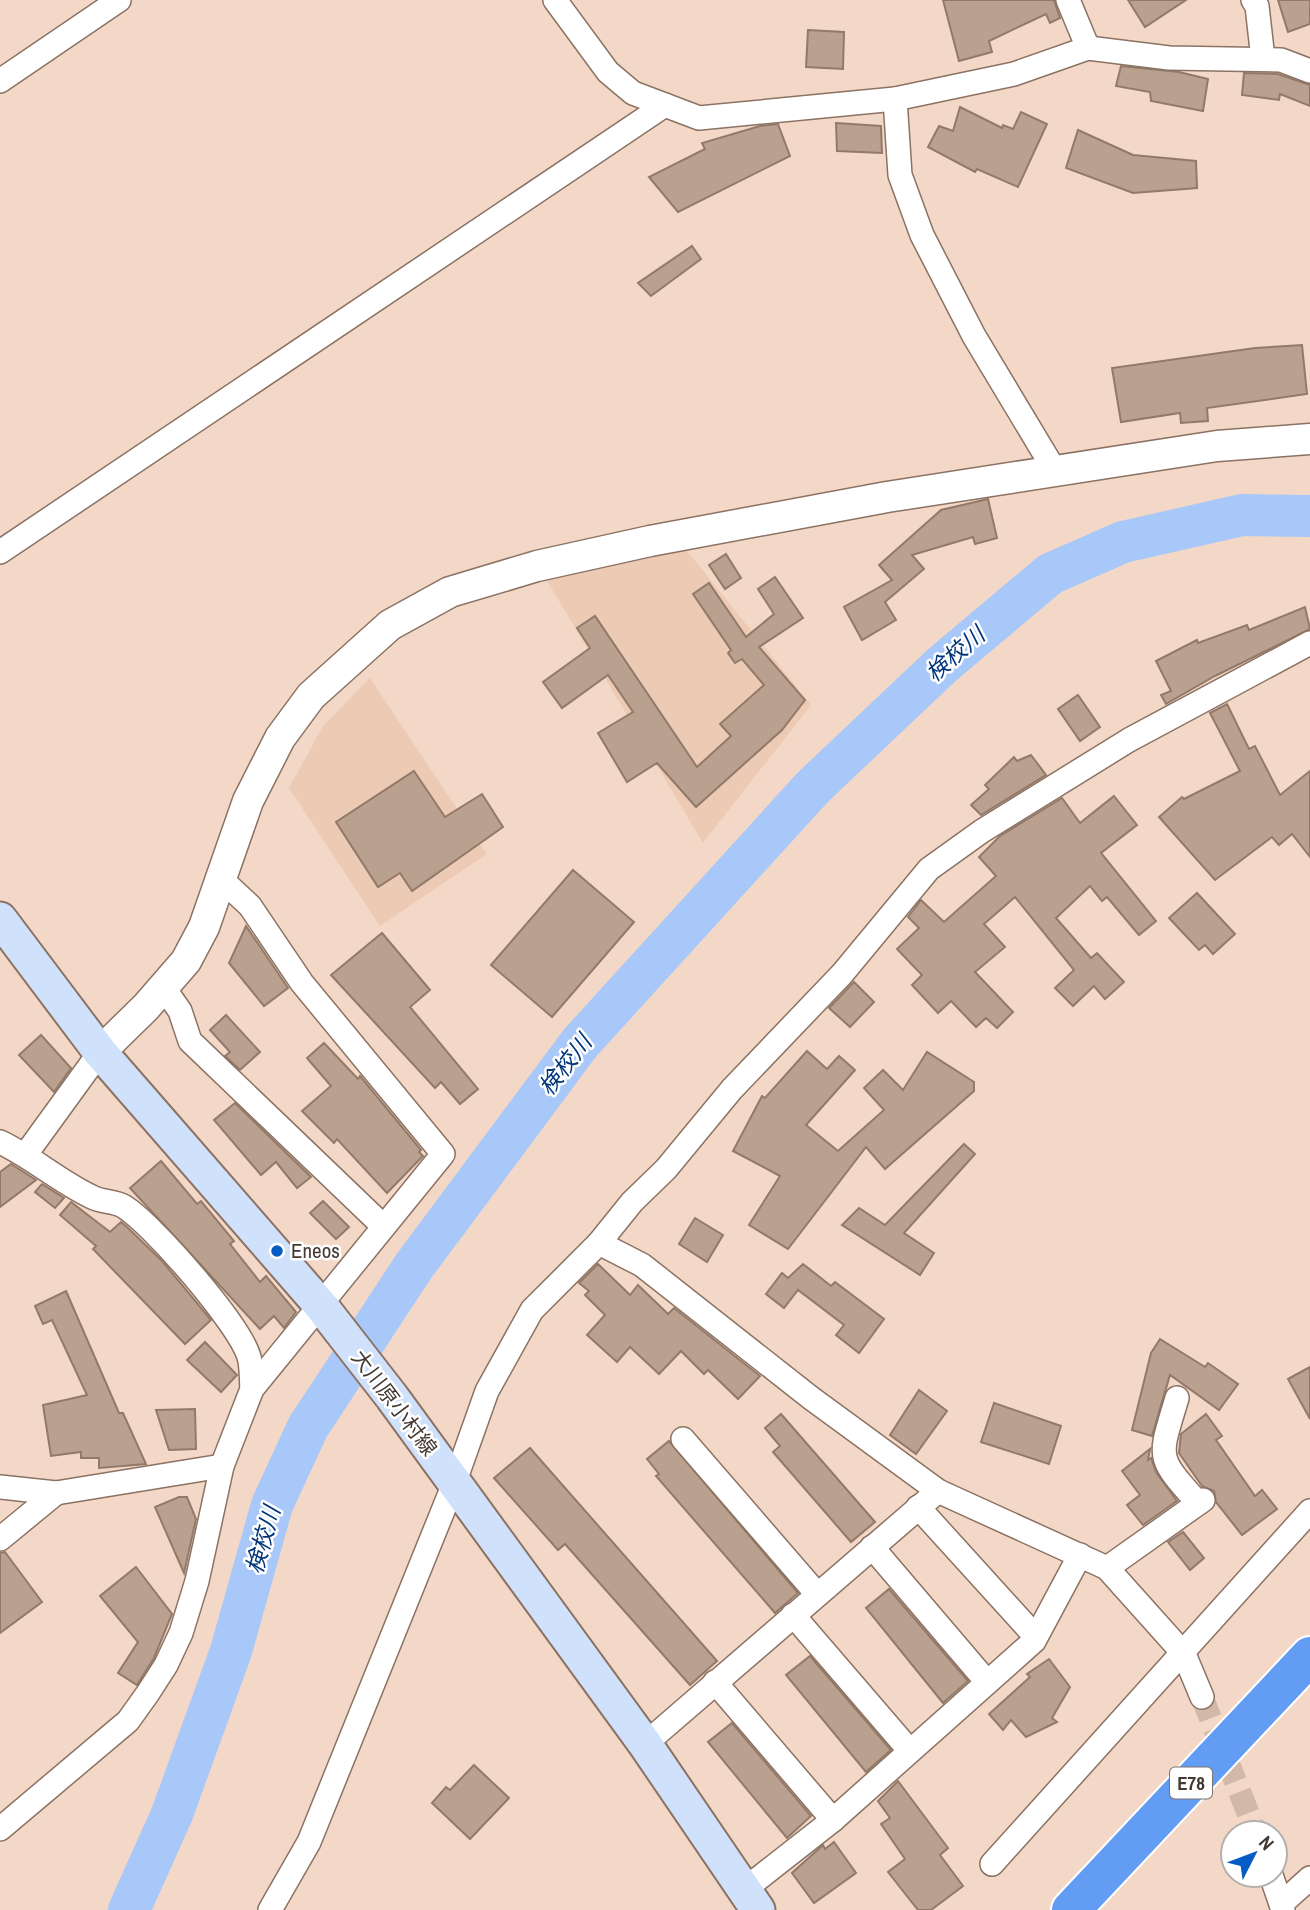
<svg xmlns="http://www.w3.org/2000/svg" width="1310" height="1910" font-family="'Archivo Narrow','Noto Sans JP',sans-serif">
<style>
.built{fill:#eccab4}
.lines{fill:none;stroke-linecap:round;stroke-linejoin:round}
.river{stroke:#a7c8f9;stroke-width:42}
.building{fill:#baa08f;stroke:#927969;stroke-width:2}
.minor-tunnel{stroke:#d1b8a9;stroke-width:23;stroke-dasharray:23 11;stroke-linecap:butt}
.minor-casing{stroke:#8b7263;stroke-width:26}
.tertiary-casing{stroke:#8b7263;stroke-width:33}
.secondary-casing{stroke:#8b7263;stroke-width:37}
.motorway-casing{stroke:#fff;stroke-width:42}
.minor{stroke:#fff;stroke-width:23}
.tertiary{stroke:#fff;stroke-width:30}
.secondary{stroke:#d0e1fb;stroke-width:33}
.motorway{stroke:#629cf3;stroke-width:38}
.poi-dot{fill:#065cc5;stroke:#fff;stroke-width:2.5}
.labels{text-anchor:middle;stroke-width:5;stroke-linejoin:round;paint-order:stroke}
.shield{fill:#fff;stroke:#7c7470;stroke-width:2}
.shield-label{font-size:19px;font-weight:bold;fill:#443932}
.poi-label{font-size:21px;fill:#443932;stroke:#fff;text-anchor:start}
.street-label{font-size:21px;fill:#443932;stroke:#fff}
.water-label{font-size:23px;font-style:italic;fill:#00357a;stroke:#fff}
</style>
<rect width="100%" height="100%" fill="#f4d8c7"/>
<!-- built -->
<g class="built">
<path d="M 684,547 L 811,705 L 703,843 L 543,574 Z"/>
<path d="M 370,678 L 487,854 L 380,926 L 289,788 L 323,726 Z"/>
</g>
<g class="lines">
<!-- river -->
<path class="river" d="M 129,1910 L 172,1814 L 231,1651 L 272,1505 L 308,1427 L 414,1266 L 580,1043 L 813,787 L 942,665 L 1050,574 L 1123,542 L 1242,515 L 1310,516"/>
</g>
<!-- building -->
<g class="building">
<path d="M 943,0 L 1054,0 L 1060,18 L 1050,23 L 1046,14 L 989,41 L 992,52 L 959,61 Z"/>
<path d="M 1128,0 L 1186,0 L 1145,27 Z"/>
<path d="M 1278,0 L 1310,0 L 1310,24 L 1288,32 Z"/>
<path d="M 808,30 L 844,32 L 843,69 L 806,67 Z"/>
<path d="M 1121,66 L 1179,72 L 1208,79 L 1203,111 L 1151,101 L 1150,92 L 1116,86 Z"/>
<path d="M 1244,73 L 1278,74 L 1310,85 L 1310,106 L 1280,94 L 1279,100 L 1242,95 Z"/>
<path d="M 960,107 L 1002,128 L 1003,125 L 1013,129 L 1021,112 L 1047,124 L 1018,187 L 977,169 L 975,172 L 928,147 L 939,126 L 953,131 Z"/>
<path d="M 836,123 L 881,126 L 882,153 L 837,151 Z"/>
<path d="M 778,124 L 790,156 L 678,212 L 649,177 L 705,149 L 702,143 L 760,126 Z"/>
<path d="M 1078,130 L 1133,155 L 1196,161 L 1197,188 L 1133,193 L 1066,168 Z"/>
<path d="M 692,246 L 701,259 L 651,296 L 638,283 Z"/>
<path d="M 1302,345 L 1307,394 L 1207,408 L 1208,421 L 1181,423 L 1180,413 L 1121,422 L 1112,368 L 1255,348 Z"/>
<path d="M 988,499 L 997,538 L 975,544 L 973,537 L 912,555 L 924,569 L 885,602 L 896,620 L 862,640 L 844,607 L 892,580 L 879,565 L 941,510 Z"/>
<path d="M 726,554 L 741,578 L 725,589 L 709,565 Z"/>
<path d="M 775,577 L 803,618 L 759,647 L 805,700 L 782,730 L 696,807 L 657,763 L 627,782 L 598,733 L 633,712 L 608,675 L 562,708 L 543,682 L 590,648 L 577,628 L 595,616 L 697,767 L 731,736 L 720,724 L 764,685 L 742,659 L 735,663 L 728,653 L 731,650 L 693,594 L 709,583 L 746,637 L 774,614 L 758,589 Z"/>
<path d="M 1305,607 L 1310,629 L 1215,676 L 1166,704 L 1161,695 L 1171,691 L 1156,661 L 1197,640 L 1198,643 L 1247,625 L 1249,630 Z"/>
<path d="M 1078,695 L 1100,727 L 1080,741 L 1058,709 Z"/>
<path d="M 1227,704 L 1249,749 L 1255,746 L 1280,795 L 1310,771 L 1310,857 L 1292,834 L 1279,845 L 1272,837 L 1215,880 L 1159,817 L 1182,797 L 1184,799 L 1240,771 L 1210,713 Z"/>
<path d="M 1031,755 L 1046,775 L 981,815 L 971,805 L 989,789 L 985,785 L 1014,757 L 1017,761 Z"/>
<path d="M 414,771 L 445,817 L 482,794 L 503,827 L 412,891 L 400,873 L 378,887 L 336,822 Z"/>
<path d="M 1114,796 L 1137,825 L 1101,853 L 1156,921 L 1139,935 L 1107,897 L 1102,901 L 1090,886 L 1056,918 L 1091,958 L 1097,953 L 1124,982 L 1105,999 L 1094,986 L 1073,1006 L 1055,988 L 1074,970 L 1015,897 L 984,924 L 1005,947 L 975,972 L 1013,1012 L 997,1028 L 986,1018 L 976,1027 L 951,1001 L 938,1013 L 912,985 L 922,975 L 897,949 L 919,928 L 908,917 L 921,900 L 944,922 L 996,876 L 979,857 L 1000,836 L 1062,798 L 1080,823 Z"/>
<path d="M 573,870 L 634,922 L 552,1017 L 491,965 Z"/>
<path d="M 1197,893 L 1235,934 L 1213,954 L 1205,945 L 1199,950 L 1169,918 Z"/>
<path d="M 246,926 L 288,988 L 264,1006 L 229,963 Z"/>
<path d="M 382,933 L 430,990 L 410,1007 L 478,1089 L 460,1104 L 441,1082 L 435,1088 L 331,975 Z"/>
<path d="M 854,982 L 874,1002 L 850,1027 L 829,1008 Z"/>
<path d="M 226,1015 L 260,1052 L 240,1070 L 225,1056 L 230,1052 L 210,1030 Z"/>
<path d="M 41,1035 L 71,1068 L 54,1092 L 19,1055 Z"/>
<path d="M 324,1043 L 358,1079 L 360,1076 L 421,1150 L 419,1152 L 423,1156 L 387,1193 L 337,1139 L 334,1143 L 302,1111 L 331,1086 L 307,1058 Z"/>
<path d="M 807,1051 L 827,1069 L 839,1056 L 855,1070 L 806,1125 L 838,1151 L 884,1110 L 864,1088 L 883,1070 L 903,1090 L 927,1052 L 974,1082 L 974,1091 L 885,1169 L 866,1147 L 788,1249 L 749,1225 L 780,1176 L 733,1151 L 762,1096 L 765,1098 Z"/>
<path d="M 235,1103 L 311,1177 L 297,1188 L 276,1162 L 261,1175 L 214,1120 Z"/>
<path d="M 964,1144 L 975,1154 L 904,1233 L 934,1253 L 920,1275 L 842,1225 L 859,1208 L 885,1225 Z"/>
<path d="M 161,1161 L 197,1204 L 201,1201 L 234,1241 L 230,1244 L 260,1282 L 266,1276 L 296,1312 L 284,1328 L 274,1316 L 260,1329 L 130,1188 Z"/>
<path d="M 11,1164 L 36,1180 L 0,1207 L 0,1172 Z"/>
<path d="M 42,1184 L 64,1198 L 55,1208 L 35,1192 Z"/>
<path d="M 323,1201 L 349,1227 L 336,1239 L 310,1213 Z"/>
<path d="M 71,1202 L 110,1232 L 121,1222 L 127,1227 L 163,1262 L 211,1320 L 185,1344 L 93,1249 L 96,1246 L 60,1215 Z"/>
<path d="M 695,1218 L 723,1235 L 707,1262 L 679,1244 Z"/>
<path d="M 598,1264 L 630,1295 L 638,1285 L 668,1314 L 674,1308 L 760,1376 L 738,1399 L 708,1370 L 704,1374 L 681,1351 L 659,1374 L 630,1347 L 617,1362 L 587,1335 L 605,1315 L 585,1295 L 589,1291 L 579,1283 Z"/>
<path d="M 803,1264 L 831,1286 L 835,1282 L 884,1319 L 859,1353 L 836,1335 L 844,1325 L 798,1290 L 784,1308 L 766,1294 L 782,1273 L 788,1278 Z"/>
<path d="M 66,1291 L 119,1413 L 123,1413 L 146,1464 L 99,1468 L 99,1458 L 81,1458 L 81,1452 L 51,1456 L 43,1405 L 87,1395 L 52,1320 L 43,1324 L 35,1306 Z"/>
<path d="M 1160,1339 L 1205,1367 L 1208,1363 L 1238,1384 L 1219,1410 L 1170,1375 L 1152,1436 L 1132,1430 L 1151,1353 Z"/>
<path d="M 205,1342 L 237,1375 L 221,1392 L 187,1360 Z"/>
<path d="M 1310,1367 L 1310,1419 L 1288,1379 Z"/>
<path d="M 919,1390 L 947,1411 L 916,1454 L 890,1435 Z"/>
<path d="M 994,1403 L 1061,1426 L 1049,1464 L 981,1442 Z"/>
<path d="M 195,1409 L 196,1449 L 169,1450 L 156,1410 Z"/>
<path d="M 781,1414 L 875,1522 L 851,1542 L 773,1452 L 780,1446 L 765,1428 Z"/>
<path d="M 1206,1414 L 1222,1436 L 1216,1440 L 1255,1496 L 1262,1490 L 1277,1509 L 1242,1535 L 1216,1502 L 1214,1491 L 1202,1486 L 1179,1453 L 1181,1434 Z"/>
<path d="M 669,1441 L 798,1593 L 775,1613 L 656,1476 L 659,1474 L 647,1459 Z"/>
<path d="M 530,1448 L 717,1661 L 690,1685 L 565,1544 L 558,1550 L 494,1478 Z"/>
<path d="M 1150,1449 L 1148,1460 L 1151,1458 L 1156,1472 L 1177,1501 L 1143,1525 L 1127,1505 L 1140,1495 L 1122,1471 Z"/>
<path d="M 179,1497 L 187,1497 L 196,1519 L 184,1573 L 155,1507 Z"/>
<path d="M 1183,1532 L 1204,1558 L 1190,1570 L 1168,1542 Z"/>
<path d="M 5,1552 L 42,1602 L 0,1633 L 0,1553 Z"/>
<path d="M 136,1567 L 172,1614 L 154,1658 L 137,1685 L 118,1673 L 138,1642 L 100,1596 Z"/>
<path d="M 889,1589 L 968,1681 L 943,1703 L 866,1608 Z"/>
<path d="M 810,1656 L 891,1750 L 866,1772 L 786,1675 Z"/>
<path d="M 1049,1659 L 1070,1687 L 1052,1718 L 1057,1722 L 1026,1737 L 1011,1720 L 1003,1730 L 989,1714 L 1030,1677 L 1027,1674 Z"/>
<path d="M 732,1723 L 811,1816 L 787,1838 L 708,1742 Z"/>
<path d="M 474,1765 L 509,1798 L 470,1839 L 432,1803 L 446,1787 L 450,1790 Z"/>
<path d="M 898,1781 L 948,1848 L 940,1855 L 963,1886 L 931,1910 L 918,1910 L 888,1872 L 905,1859 L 881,1824 L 890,1818 L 878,1801 Z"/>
<path d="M 834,1842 L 856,1873 L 814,1903 L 792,1873 L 823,1845 L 825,1849 Z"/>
</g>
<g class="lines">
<!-- minor-tunnel -->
<path class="minor-tunnel" d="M 1202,1697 L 1256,1833"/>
<defs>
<g id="minor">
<path d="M 555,0 L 608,72 L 633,93 L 699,118 L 895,99 L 1014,74 L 1088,48 L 1169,58 L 1281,60 L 1310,71"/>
<path d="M 1068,0 L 1088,48"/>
<path d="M 1253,0 L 1257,6 L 1263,59"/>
<path d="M 0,81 L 119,0"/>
<path d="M 895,99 L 900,175 L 922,235 L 974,336 L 1055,471"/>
<path d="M 0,552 L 665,105"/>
<path d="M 164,988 L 180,1011 L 190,1041 L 383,1226"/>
<path d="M 0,1142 C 32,1157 60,1182 92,1197 C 101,1202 114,1201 123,1206 C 152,1223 240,1325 249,1357 C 252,1367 251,1379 252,1389"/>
<path d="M 26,1154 L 100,1052"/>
<path d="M 599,1243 L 642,1265 L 811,1398 L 938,1491 L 1107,1568 L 1184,1654 L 1202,1697"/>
<path d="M 1177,1398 C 1159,1459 1155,1455 1198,1503"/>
<path d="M 683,1439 L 817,1594"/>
<path d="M 0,1487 L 56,1493 L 222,1466"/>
<path d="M 918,1507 L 1035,1636"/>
<path d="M 0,1539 L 56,1493"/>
<path d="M 872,1547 L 987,1682"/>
<path d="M 1107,1568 L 1203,1500"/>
<path d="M 793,1615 L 910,1751"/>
<path d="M 715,1682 L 833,1820"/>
<path d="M 645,1744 L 938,1491"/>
<path d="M 0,1829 L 128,1721 L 148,1693 L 166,1665 L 181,1633 L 197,1581 L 222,1466 L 252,1389 L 443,1154 L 302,983 L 250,906 L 220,878"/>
<path d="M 992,1864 L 1310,1511"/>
<path d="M 1271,1875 L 1283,1910"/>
<path d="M 745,1889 L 833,1820 L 1034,1641 L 1080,1555"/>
<path d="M 1281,1904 L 1310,1878"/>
<path d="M 270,1910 L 309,1842 L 455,1481 L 487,1391 L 532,1310 L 599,1243 L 632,1202 L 666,1169 L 732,1089 L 842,974 L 929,869 L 982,831 L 1129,740 L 1310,643"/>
</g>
<path id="tertiary" d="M 100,1052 L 146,1007 L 186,961 L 204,927 L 248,801 L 280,738 L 311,696 L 390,625 L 450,592 L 537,566 L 650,541 L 887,497 L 1217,446 L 1310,439"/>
<path id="secondary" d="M 0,919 L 100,1052 L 322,1307 L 392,1397 L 645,1744 L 758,1910"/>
<path id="motorway" d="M 1071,1910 L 1310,1656"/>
</defs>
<!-- minor casing -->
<use href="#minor" class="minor-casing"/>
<!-- tertiary casing -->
<use href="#tertiary" class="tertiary-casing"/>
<!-- secondary casing -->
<use href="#secondary" class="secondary-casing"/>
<!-- motorway casing -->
<use href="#motorway" class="motorway-casing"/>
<!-- minor -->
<use href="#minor" class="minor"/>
<!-- tertiary -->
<use href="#tertiary" class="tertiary"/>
<!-- secondary -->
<use href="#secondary" class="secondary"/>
<!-- motorway -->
<use href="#motorway" class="motorway"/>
</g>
<!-- markers -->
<circle class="poi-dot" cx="277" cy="1251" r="7"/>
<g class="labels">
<!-- shield labels -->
<rect class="shield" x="1170" y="1767.5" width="42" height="31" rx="5"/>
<g class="shield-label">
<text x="1191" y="1790">E78</text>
</g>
<!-- poi labels -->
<g class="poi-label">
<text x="291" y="1258">Eneos</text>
</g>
<!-- street labels -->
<g class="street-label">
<text transform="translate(394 1403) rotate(53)" y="7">大川原小村線</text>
</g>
<!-- water labels -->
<g class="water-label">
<text transform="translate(955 654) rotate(-41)" y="8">検校川</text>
<text transform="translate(565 1065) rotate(-52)" y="8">検校川</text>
<text transform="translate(263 1540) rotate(-74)" y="8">検校川</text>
</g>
</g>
<!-- north arrow -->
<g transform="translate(1254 1854) rotate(48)"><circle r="33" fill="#ffffff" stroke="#b4b0ad" stroke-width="2"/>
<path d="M0-5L12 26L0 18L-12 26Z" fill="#065cc5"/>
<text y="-10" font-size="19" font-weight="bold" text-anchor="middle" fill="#443932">N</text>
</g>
</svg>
